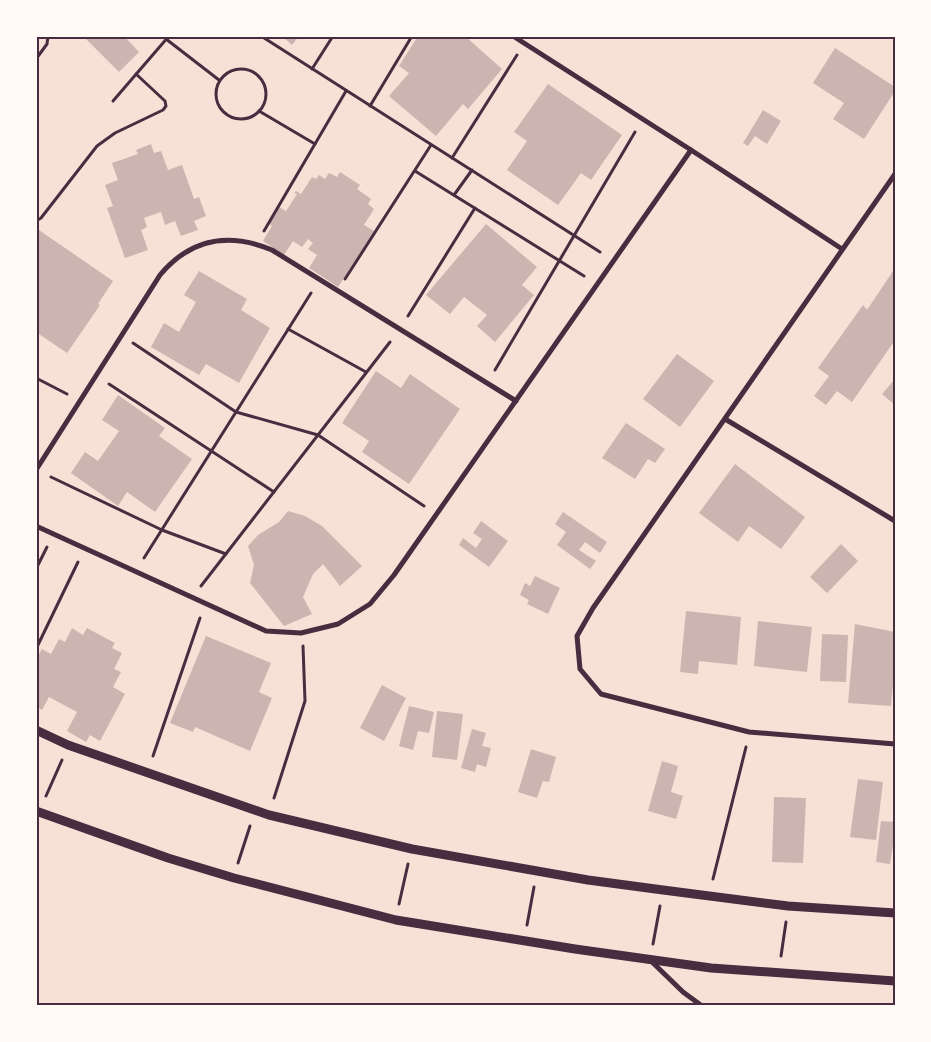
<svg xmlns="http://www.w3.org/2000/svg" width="931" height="1042" font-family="Cabin,sans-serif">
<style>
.building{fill:#ccb4b1}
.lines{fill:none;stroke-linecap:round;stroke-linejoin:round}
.path{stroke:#4a2c40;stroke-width:3}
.minor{stroke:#4a2c40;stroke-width:5}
.tertiary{stroke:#4a2c40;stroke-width:9}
.neatline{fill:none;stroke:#4a2c40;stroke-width:2}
</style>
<rect width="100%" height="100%" fill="#f7e1d7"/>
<!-- building -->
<g class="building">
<path d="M 83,36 L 124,36 L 139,52 L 119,72 Z"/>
<path d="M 282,36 L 299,36 L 292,45 Z"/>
<path d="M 418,36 L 465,36 L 502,69 L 468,109 L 463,104 L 436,136 L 389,96 L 409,73 L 399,66 Z"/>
<path d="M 835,48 L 895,87 L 895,91 L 864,139 L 833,119 L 844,103 L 813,83 Z"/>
<path d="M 548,84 L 622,135 L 591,180 L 581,173 L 558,205 L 507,170 L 527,141 L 514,132 Z"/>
<path d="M 763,110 L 781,121 L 767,144 L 755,136 L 748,146 L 743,143 Z"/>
<path d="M 151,144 L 154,153 L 161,151 L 168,170 L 182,165 L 194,199 L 199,197 L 206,216 L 194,221 L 198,230 L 181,236 L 175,221 L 165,225 L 161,212 L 144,218 L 147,227 L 141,230 L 148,250 L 125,258 L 107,208 L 113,206 L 105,185 L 118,180 L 112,163 L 138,154 L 136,150 Z"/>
<path d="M 340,172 L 360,185 L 357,189 L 371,199 L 368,204 L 374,209 L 364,225 L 374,231 L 338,287 L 309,268 L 317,255 L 308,249 L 313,243 L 308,239 L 302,247 L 293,241 L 284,255 L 263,241 L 272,226 L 269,223 L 279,207 L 286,211 L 297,194 L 294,193 L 296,191 L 301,194 L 312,177 L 316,179 L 319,175 L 325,179 L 329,173 L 337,177 Z"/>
<path d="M 486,224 L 537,267 L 522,285 L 534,295 L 495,342 L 477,326 L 487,315 L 464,297 L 450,314 L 426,295 Z"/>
<path d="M 36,228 L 113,281 L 98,304 L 100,305 L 67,353 L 36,332 Z"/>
<path d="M 199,271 L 247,299 L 241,310 L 270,328 L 239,383 L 206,364 L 199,375 L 151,347 L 164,323 L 179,332 L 196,302 L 184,295 Z"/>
<path d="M 893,271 L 895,273 L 895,340 L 852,402 L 837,391 L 826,405 L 814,396 L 829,376 L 818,368 L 863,305 L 867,310 Z"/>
<path d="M 677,354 L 714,381 L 680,427 L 643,399 Z"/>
<path d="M 376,371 L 401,388 L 410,374 L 460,409 L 409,484 L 362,452 L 369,441 L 342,423 Z"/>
<path d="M 895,379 L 895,405 L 882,394 Z"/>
<path d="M 118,395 L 165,428 L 159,436 L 192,459 L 155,512 L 127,492 L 118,506 L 71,473 L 85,452 L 98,461 L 119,431 L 102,420 Z"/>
<path d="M 626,423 L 665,449 L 655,463 L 648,459 L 635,479 L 602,458 Z"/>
<path d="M 735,464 L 805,517 L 781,549 L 749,526 L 738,542 L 699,513 Z"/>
<path d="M 288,511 L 305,516 L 322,526 L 362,566 L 340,586 L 323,564 L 313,574 L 303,597 L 312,614 L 284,626 L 250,583 L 254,565 L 248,546 L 258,535 L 279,522 Z"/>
<path d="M 563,512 L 607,542 L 600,553 L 585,542 L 579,550 L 596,561 L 590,569 L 557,545 L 566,532 L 555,524 Z"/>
<path d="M 481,521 L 508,541 L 489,567 L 459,545 L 463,538 L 476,548 L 482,539 L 473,533 Z"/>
<path d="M 841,544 L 858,561 L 827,593 L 810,577 Z"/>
<path d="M 535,576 L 560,588 L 548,614 L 527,604 L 529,600 L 520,595 L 525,583 L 530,586 Z"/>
<path d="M 686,611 L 741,617 L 737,665 L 699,661 L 698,674 L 680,672 Z"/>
<path d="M 758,621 L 812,627 L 807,672 L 754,666 Z"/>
<path d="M 855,624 L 895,632 L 895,663 L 891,706 L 848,703 Z"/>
<path d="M 72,628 L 83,635 L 87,628 L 115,643 L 112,648 L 122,653 L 114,669 L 121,672 L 113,687 L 125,694 L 100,741 L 90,735 L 86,742 L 67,731 L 77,712 L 49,697 L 42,710 L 36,706 L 36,659 L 42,649 L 51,654 L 59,639 L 65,642 Z"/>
<path d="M 822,634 L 848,635 L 846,682 L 820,681 Z"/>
<path d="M 206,636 L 271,663 L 259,692 L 272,698 L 250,751 L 195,727 L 193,732 L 170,723 Z"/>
<path d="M 382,685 L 406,698 L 384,741 L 360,728 Z"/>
<path d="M 409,706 L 434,712 L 429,733 L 418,731 L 413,750 L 399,746 Z"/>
<path d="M 437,711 L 463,714 L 457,760 L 432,757 Z"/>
<path d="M 472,729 L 486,733 L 482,746 L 491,748 L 486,767 L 477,764 L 475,772 L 461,768 Z"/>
<path d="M 531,749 L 556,757 L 549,782 L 543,781 L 537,798 L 518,792 Z"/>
<path d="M 662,761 L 678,766 L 671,792 L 683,796 L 676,819 L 648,811 Z"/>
<path d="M 858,779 L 883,782 L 876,840 L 850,837 Z"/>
<path d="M 774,797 L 806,798 L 803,863 L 772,862 Z"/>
<path d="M 881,821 L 895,822 L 895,845 L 893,845 L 890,864 L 876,862 Z"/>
</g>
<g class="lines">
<!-- path -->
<g class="path">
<path d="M 261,36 L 600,252"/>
<path d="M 166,39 L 219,80"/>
<path d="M 36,59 L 47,44 L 48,36"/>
<circle cx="241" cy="94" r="25"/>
<path d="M 312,69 L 333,36"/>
<path d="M 113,101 L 169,36"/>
<path d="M 370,106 L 412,36"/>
<path d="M 259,111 L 315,144"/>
<path d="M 452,158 L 517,55"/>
<path d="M 415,171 L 584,276"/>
<path d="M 454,195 L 472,170"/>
<path d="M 36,221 L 41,218 L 97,146 L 115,133 L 163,110 L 166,106 L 165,101 L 136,74"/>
<path d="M 264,231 L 346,91"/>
<path d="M 345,279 L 431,145"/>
<path d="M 408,316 L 475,208"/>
<path d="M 288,329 L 366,372"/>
<path d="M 133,343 L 236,412 L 318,435 L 424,506"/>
<path d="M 495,370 L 635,132"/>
<path d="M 36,378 L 67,394"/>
<path d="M 109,384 L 274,492"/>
<path d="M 51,477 L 162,530 L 226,554"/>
<path d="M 144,558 L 311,293"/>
<path d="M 36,569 L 47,547"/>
<path d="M 201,586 L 390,342"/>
<path d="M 36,649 L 78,562"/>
<path d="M 153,756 L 200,618"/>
<path d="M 46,796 L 62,760"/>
<path d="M 274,798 L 305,701 L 303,646"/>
<path d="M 238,863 L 250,826"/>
<path d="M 713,879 L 746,747"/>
<path d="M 399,904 L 408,864"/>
<path d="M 527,925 L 534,887"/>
<path d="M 653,944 L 660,906"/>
<path d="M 781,956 L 786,922"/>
</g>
<!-- minor -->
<g class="minor">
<path d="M 513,36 L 691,150 L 842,249"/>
<path d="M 895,174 L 593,608 L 577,636 L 580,669 L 601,694 L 749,732 L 895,744"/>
<path d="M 725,419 L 895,521"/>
<path d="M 36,470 L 160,275 C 191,238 229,232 272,250 L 516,401"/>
<path d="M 36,526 L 266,631 L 301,633 L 338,624 L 370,604 L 394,575 L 691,150"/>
<path d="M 650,960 L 683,992 L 702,1006"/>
</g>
<!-- tertiary -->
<g class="tertiary">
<path d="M 36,730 L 68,745 L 269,815 L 412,849 L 588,880 L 663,890 L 788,906 L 895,913"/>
<path d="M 36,811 L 168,858 L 234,878 L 396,920 L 575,949 L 711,968 L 895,981"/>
</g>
</g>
<!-- border -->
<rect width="931" height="1042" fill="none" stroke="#fffaf5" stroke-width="75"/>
<rect x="38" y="38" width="856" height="966" class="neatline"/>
</svg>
